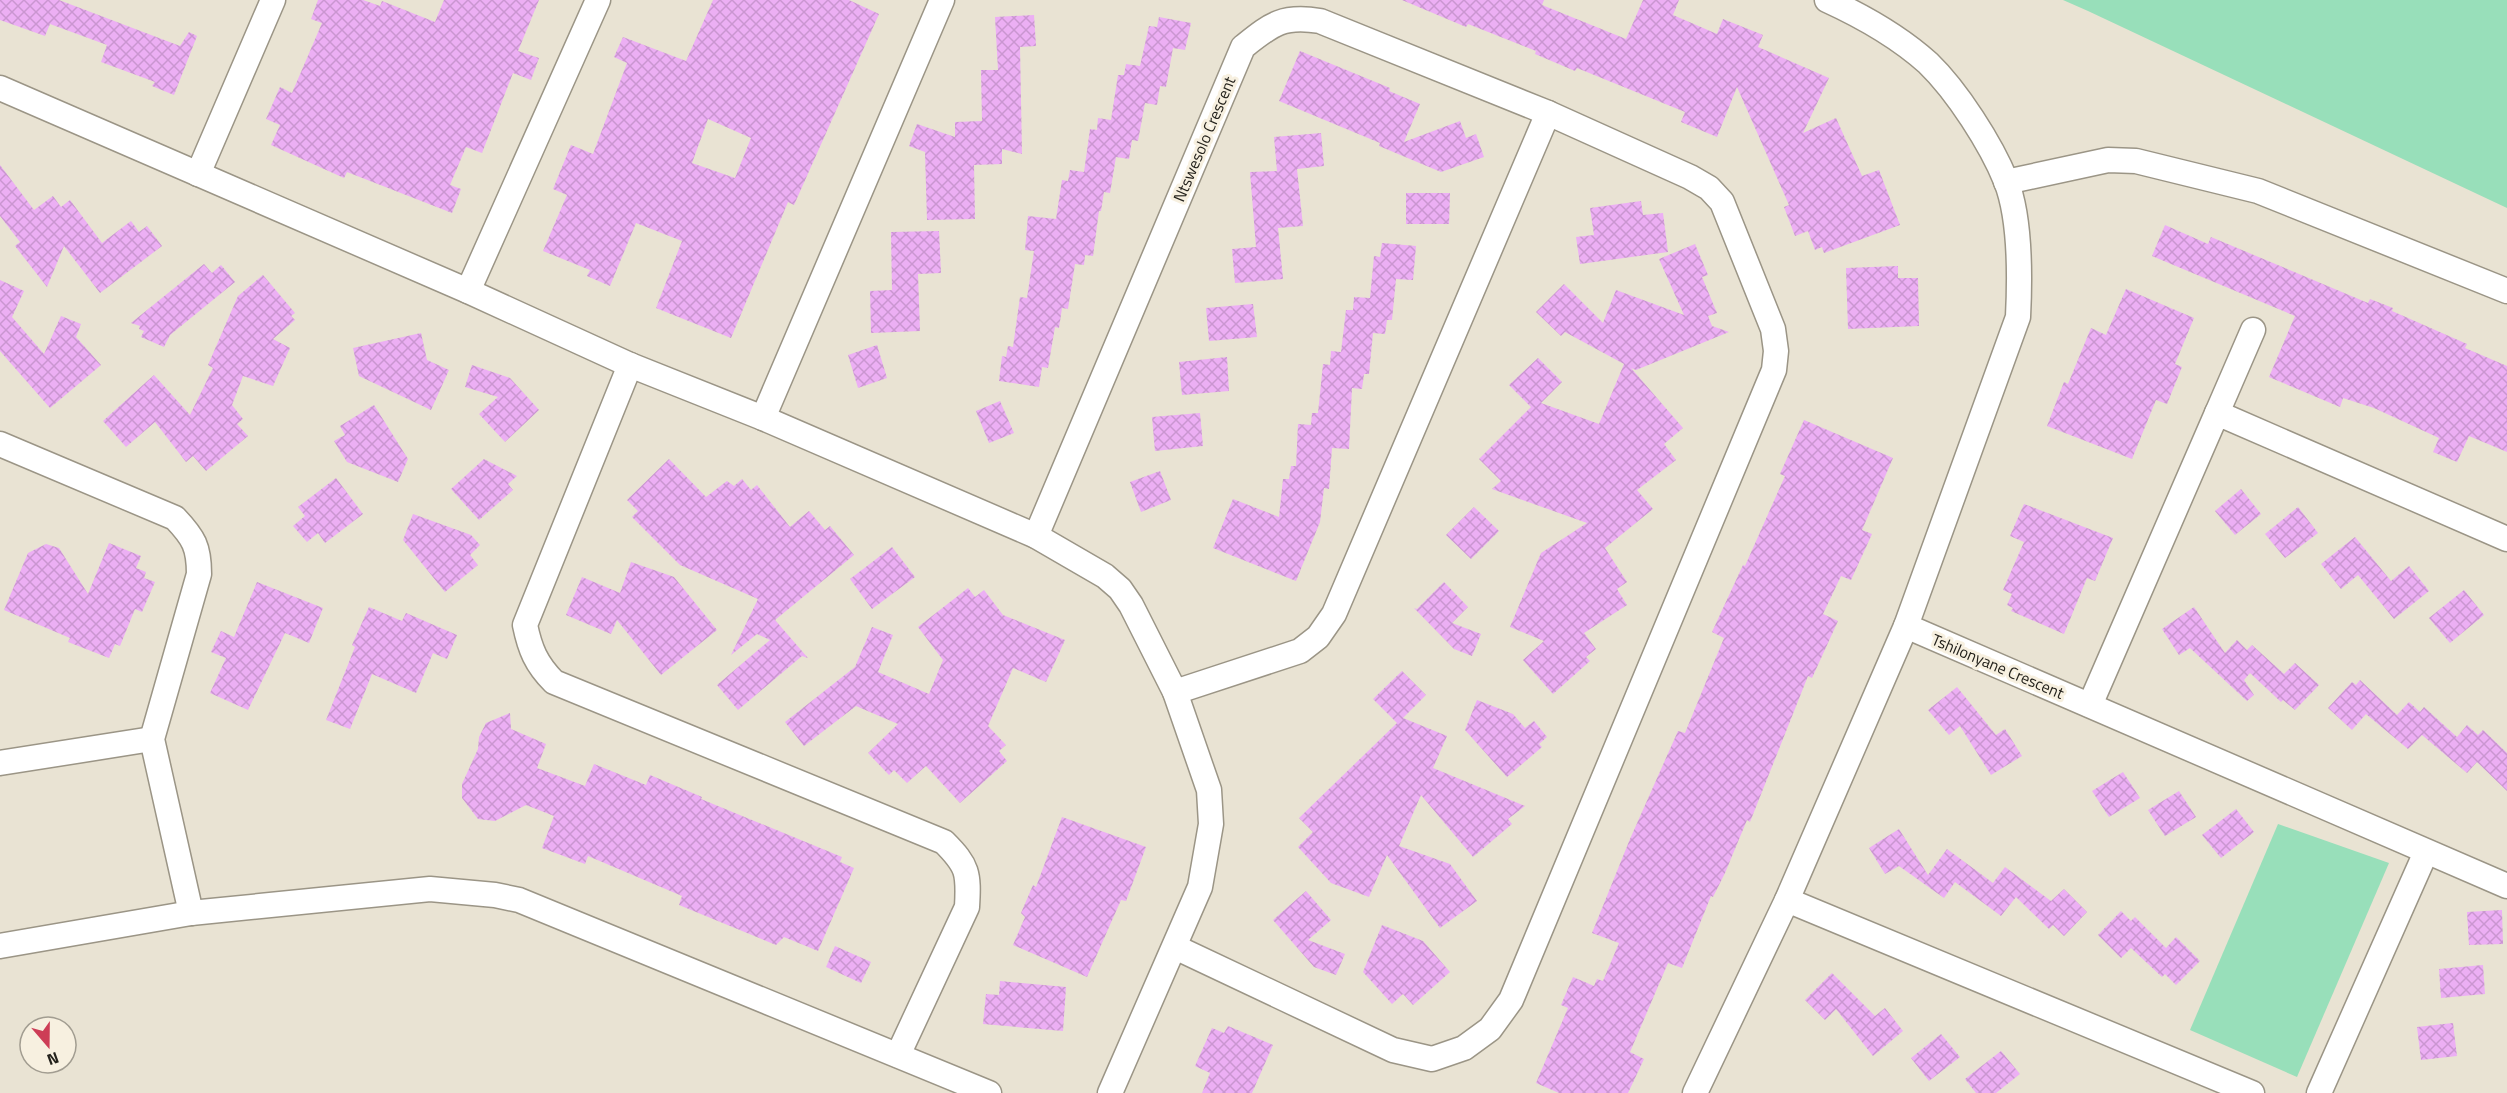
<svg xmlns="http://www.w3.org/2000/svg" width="2507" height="1093" font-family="'Titillium Web',sans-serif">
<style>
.grass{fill:#98dfba}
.building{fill:url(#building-cross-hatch);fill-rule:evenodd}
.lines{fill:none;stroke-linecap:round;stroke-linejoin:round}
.street-casing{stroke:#9b9586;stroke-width:27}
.street{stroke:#fff;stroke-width:24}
.labels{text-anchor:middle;stroke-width:6;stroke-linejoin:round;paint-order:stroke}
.street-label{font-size:16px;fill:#23211b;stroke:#f7f0e0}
</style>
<defs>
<pattern id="building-cross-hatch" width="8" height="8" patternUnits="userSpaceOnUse" patternTransform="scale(1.5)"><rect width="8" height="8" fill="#ecaff4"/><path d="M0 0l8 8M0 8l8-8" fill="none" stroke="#ca96d1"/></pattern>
</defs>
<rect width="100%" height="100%" fill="#e9e3d3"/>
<!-- grass -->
<g class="grass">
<path d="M 2063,0 L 2507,0 L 2507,208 L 2088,11 Z"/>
<path d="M 2278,824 L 2389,863 L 2297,1077 L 2190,1030 Z"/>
</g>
<!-- building -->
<g class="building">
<path d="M 0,0 L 59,0 L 180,46 L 189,32 L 197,36 L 174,95 L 152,86 L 155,82 L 101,62 L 107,45 L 50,24 L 45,36 L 0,20 Z"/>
<path d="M 318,0 L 363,0 L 380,6 L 382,1 L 435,22 L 444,0 L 539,0 L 518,51 L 539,58 L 531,80 L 513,73 L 482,153 L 466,147 L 450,185 L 461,189 L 452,213 L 347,172 L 344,178 L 271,145 L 280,125 L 266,119 L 280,87 L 292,93 L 322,23 L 311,19 Z"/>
<path d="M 713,0 L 849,0 L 879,14 L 794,205 L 788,202 L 731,338 L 656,308 L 682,241 L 636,223 L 610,286 L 587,276 L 590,270 L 543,251 L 567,195 L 553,189 L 571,145 L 593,154 L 627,63 L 614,57 L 623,37 L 686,61 ZM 708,119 L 751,138 L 735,178 L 692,163 Z"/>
<path d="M 1402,0 L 1544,0 L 1542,5 L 1626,39 L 1643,0 L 1679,0 L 1673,15 L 1717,34 L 1723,19 L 1763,35 L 1758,47 L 1829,78 L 1803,133 L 1836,118 L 1862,176 L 1879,170 L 1900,225 L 1824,253 L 1822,247 L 1815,250 L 1808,231 L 1795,236 L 1784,207 L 1789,205 L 1737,87 L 1717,137 L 1681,122 L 1685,112 L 1577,68 L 1575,71 L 1535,54 L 1536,51 L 1468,24 L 1466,27 Z"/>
<path d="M 1034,15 L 1036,46 L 1020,47 L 1022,154 L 1002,149 L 1002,164 L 974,165 L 975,219 L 927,220 L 925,152 L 909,146 L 917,124 L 955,137 L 955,122 L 982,121 L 981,70 L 998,70 L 995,17 Z"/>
<path d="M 1159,17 L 1191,23 L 1185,50 L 1173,48 L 1166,87 L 1160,86 L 1157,105 L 1145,103 L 1138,141 L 1132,140 L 1129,159 L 1116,157 L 1110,193 L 1104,192 L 1101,211 L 1099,211 L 1093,256 L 1085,255 L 1084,265 L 1075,264 L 1068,309 L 1062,308 L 1059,328 L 1055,327 L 1048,368 L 1042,367 L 1039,387 L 999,381 L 1002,356 L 1006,357 L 1008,346 L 1013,347 L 1020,297 L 1027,298 L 1034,251 L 1025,250 L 1028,216 L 1056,219 L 1062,180 L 1068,181 L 1070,170 L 1084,172 L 1090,129 L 1097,130 L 1098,118 L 1111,120 L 1118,75 L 1124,75 L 1126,64 L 1140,66 L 1149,26 L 1157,27 Z"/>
<path d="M 1300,51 L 1390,88 L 1389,91 L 1420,104 L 1404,142 L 1460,121 L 1466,138 L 1476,134 L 1484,157 L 1441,172 L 1379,146 L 1380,143 L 1279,101 Z"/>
<path d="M 1321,133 L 1324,166 L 1297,169 L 1303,226 L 1278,228 L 1283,279 L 1235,283 L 1232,249 L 1256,247 L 1250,172 L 1277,171 L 1274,137 Z"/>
<path d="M 0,165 L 34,210 L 53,196 L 61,207 L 70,200 L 102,243 L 131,221 L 139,232 L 147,226 L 162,246 L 100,293 L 64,246 L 47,287 L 15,246 L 20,242 L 0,216 Z"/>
<path d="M 1406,193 L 1450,193 L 1449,224 L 1406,224 Z"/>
<path d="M 1641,201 L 1643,215 L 1663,213 L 1668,252 L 1580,264 L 1576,237 L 1594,235 L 1590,208 Z"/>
<path d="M 2165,225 L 2208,244 L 2211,237 L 2368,303 L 2370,299 L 2393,308 L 2392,311 L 2467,344 L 2465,348 L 2507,366 L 2507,452 L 2469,436 L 2457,462 L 2433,452 L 2439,438 L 2374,408 L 2343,398 L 2340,407 L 2269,377 L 2295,316 L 2152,256 Z"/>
<path d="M 939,231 L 941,273 L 918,274 L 920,331 L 871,333 L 870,291 L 892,290 L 891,232 Z"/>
<path d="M 1382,243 L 1416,246 L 1413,280 L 1396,279 L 1392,320 L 1387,320 L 1385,334 L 1373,333 L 1369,374 L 1364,374 L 1362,389 L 1352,388 L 1349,449 L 1332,448 L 1329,489 L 1324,488 L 1320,522 L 1296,581 L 1213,548 L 1233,499 L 1279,517 L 1283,479 L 1289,479 L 1291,466 L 1296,466 L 1298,424 L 1311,425 L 1312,413 L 1318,413 L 1323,364 L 1330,365 L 1331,351 L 1341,352 L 1346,310 L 1353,310 L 1354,297 L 1370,298 L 1374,256 L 1380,257 Z"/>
<path d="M 1695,244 L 1708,275 L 1702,277 L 1717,313 L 1708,316 L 1712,326 L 1729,332 L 1636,370 L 1631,368 L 1683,428 L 1664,444 L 1676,460 L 1637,490 L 1653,509 L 1605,548 L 1627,582 L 1617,589 L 1627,605 L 1584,633 L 1596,649 L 1586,657 L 1590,661 L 1553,694 L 1523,660 L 1544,641 L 1510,627 L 1541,553 L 1587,523 L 1492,489 L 1501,481 L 1479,459 L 1531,407 L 1509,385 L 1538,358 L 1562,382 L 1541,403 L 1599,424 L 1624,364 L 1565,332 L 1561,336 L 1536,312 L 1564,284 L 1603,323 L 1616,290 L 1684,315 L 1659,259 Z"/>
<path d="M 204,264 L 212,273 L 221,265 L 235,282 L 170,335 L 164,347 L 141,337 L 144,331 L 139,329 L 140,326 L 131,323 Z"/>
<path d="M 1898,266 L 1898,278 L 1918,278 L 1919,326 L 1848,329 L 1846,268 Z"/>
<path d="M 263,275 L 295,313 L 291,316 L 295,320 L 273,339 L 290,348 L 273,386 L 243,376 L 232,405 L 243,419 L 237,424 L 248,436 L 206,471 L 193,456 L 186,462 L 155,422 L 126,447 L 103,421 L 154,375 L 190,415 L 213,368 L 208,365 L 238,296 Z"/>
<path d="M 0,280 L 24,291 L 12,317 L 44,354 L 61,316 L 81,324 L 76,337 L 101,365 L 50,408 L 0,351 Z"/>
<path d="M 2126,289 L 2194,318 L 2175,364 L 2182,367 L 2167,404 L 2156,400 L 2132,459 L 2047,426 L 2064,382 L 2068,384 L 2091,328 L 2106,335 Z"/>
<path d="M 1253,304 L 1257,337 L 1209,341 L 1206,308 Z"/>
<path d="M 421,333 L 427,360 L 449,370 L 431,410 L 359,376 L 353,348 Z"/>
<path d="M 877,345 L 887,378 L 858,388 L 848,355 Z"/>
<path d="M 1227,357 L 1229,391 L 1182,395 L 1179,362 Z"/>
<path d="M 472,365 L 510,378 L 539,410 L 505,442 L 479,414 L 498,397 L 465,387 Z"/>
<path d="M 1000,401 L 1014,433 L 989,443 L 976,411 Z"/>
<path d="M 374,405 L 408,459 L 398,482 L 347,462 L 334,441 L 345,435 L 340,426 Z"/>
<path d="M 1200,413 L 1203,446 L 1155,451 L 1152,417 Z"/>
<path d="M 1804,420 L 1893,458 L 1862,530 L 1872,534 L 1851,580 L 1841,576 L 1823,614 L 1838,621 L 1812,678 L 1808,676 L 1750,822 L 1747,820 L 1725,873 L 1713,897 L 1711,896 L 1682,968 L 1668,963 L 1630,1052 L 1644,1059 L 1628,1093 L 1559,1093 L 1536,1083 L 1568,1008 L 1561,1005 L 1573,977 L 1594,986 L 1597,979 L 1603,981 L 1619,943 L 1592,933 L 1630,839 L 1678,731 L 1685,733 L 1724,638 L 1712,632 L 1743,565 L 1745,566 L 1785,476 L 1780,474 Z"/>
<path d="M 484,459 L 517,476 L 508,484 L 513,490 L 479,520 L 451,489 Z"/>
<path d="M 669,459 L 706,497 L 727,481 L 734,486 L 742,479 L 751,490 L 757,485 L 790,527 L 809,511 L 825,530 L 830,526 L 854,555 L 775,620 L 808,658 L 802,656 L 738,710 L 717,685 L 770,640 L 757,634 L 731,655 L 758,599 L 680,565 L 632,517 L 638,511 L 627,500 Z"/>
<path d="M 1160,471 L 1171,500 L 1141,512 L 1130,482 Z"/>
<path d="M 336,478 L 363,514 L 325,543 L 318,533 L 307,542 L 293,526 L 305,516 L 298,507 Z"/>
<path d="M 2241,489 L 2261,514 L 2235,535 L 2215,511 Z"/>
<path d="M 2024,504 L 2113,538 L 2095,581 L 2087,578 L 2064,634 L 2011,611 L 2013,608 L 2007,605 L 2012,594 L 2003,590 L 2024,542 L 2010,536 Z"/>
<path d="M 1474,507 L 1499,531 L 1471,559 L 1446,535 Z"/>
<path d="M 2298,507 L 2318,533 L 2285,558 L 2265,534 Z"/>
<path d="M 413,514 L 471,535 L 480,545 L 470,555 L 478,565 L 445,592 L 403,540 Z"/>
<path d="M 2355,537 L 2391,581 L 2409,566 L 2429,591 L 2394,619 L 2358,575 L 2341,589 L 2321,564 Z"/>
<path d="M 109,543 L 141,556 L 136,568 L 146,572 L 144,578 L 155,582 L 142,612 L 135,609 L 120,646 L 115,644 L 109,658 L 68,642 L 70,638 L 4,610 L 28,553 L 46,544 L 59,548 L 88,594 Z"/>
<path d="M 892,547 L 915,577 L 872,609 L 850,579 Z"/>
<path d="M 631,562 L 674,577 L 717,630 L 661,675 L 617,620 L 611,634 L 566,615 L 582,577 L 620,593 Z"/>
<path d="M 257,582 L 323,608 L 309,643 L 285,633 L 248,710 L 210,693 L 226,658 L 211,652 L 221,631 L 234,637 Z"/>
<path d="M 1444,582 L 1468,607 L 1452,623 L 1481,634 L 1472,656 L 1454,649 L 1414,608 L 1417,609 Z"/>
<path d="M 968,588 L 975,597 L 984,590 L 1003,615 L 1065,640 L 1046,682 L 1013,668 L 988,726 L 1006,745 L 999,751 L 1007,761 L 960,803 L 926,766 L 907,783 L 894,770 L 889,775 L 868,753 L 898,724 L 856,706 L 804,746 L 785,722 L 855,667 L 872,627 L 893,635 L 878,672 L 929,694 L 943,660 L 918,627 Z"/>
<path d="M 2464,590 L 2484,615 L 2450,643 L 2429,618 Z"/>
<path d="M 369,607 L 402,621 L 406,613 L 457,635 L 447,659 L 433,653 L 416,693 L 372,674 L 350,729 L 326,720 L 355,647 L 352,645 Z"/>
<path d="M 2194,607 L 2225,653 L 2237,640 L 2247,650 L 2252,645 L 2284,674 L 2295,663 L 2319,685 L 2295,710 L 2283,700 L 2281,702 L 2250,673 L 2244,680 L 2254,695 L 2247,701 L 2190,648 L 2179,655 L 2162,629 Z"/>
<path d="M 1402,671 L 1426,695 L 1403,718 L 1447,736 L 1433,768 L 1525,806 L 1508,819 L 1512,824 L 1473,857 L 1421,795 L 1399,846 L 1450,864 L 1477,901 L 1440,928 L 1387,855 L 1369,897 L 1331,883 L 1298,847 L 1313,832 L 1299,818 L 1397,723 L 1373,699 Z"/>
<path d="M 2360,680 L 2397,715 L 2409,702 L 2420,712 L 2424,707 L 2457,737 L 2467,725 L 2478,735 L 2483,730 L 2507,753 L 2507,791 L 2477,762 L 2467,773 L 2422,735 L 2408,749 L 2366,714 L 2352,730 L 2328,708 L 2352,682 L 2356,685 Z"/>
<path d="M 1957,687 L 1996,735 L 2005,729 L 2022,756 L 1991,775 L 1960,726 L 1949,735 L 1928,710 Z"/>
<path d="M 1477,700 L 1513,714 L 1525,728 L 1534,721 L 1547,737 L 1539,744 L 1542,747 L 1507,777 L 1465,730 Z"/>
<path d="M 510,713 L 511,729 L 546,744 L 537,768 L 585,786 L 594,764 L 646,785 L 650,775 L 702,797 L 701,799 L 842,857 L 840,862 L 854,868 L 818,951 L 784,937 L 776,945 L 679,905 L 682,896 L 588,856 L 585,864 L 542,848 L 554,816 L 526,805 L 495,821 L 478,819 L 462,798 L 462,784 L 478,749 L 479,737 L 486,723 Z"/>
<path d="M 2123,772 L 2140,798 L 2109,817 L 2092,791 Z"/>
<path d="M 2179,791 L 2196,817 L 2165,836 L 2148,810 Z"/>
<path d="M 2236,809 L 2254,832 L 2221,858 L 2202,835 Z"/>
<path d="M 1062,817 L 1146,847 L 1126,901 L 1121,900 L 1087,977 L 1013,945 L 1025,917 L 1021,913 L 1033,885 L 1036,887 Z"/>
<path d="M 1899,829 L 1928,875 L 1947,849 L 1993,883 L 2005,867 L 2051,901 L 2064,889 L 2087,912 L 2064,936 L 2053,925 L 2049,929 L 2016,897 L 2001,916 L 1955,882 L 1944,898 L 1899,866 L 1885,874 L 1869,848 Z"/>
<path d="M 1306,891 L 1331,920 L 1308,940 L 1345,954 L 1336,975 L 1314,967 L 1273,920 Z"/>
<path d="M 2502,910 L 2503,944 L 2469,945 L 2467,912 Z"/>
<path d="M 2121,911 L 2131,921 L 2135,917 L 2166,948 L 2176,937 L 2200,961 L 2176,985 L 2165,974 L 2162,977 L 2131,948 L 2121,958 L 2098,935 Z"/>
<path d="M 1382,925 L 1423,941 L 1450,972 L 1413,1005 L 1403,994 L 1392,1004 L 1363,972 Z"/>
<path d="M 835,946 L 871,962 L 861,983 L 826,967 Z"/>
<path d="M 2483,965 L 2485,994 L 2441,998 L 2439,969 Z"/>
<path d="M 1832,973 L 1875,1016 L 1885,1008 L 1903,1031 L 1873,1056 L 1836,1009 L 1825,1020 L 1805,1000 Z"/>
<path d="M 1000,981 L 1066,987 L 1063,1031 L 983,1024 L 986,994 L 999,995 Z"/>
<path d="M 2453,1023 L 2457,1056 L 2421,1060 L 2417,1027 Z"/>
<path d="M 1228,1026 L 1273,1045 L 1252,1093 L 1202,1093 L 1210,1073 L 1195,1066 L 1212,1028 L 1224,1033 Z"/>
<path d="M 1941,1034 L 1960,1057 L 1929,1081 L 1911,1058 Z"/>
<path d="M 2001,1051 L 2020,1074 L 1996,1093 L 1976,1093 L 1965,1079 Z"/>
</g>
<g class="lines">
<defs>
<g id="street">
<path d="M 0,88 L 468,291 L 630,365 L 763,418 L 1036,536 L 1105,576 L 1120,589 L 1131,605 L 1175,692 L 1209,790 L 1211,824 L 1200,887 L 1110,1093"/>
<path d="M 198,174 L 273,0"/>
<path d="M 2006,182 L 2108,160 L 2136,161 L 2258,191 L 2507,291"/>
<path d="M 468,291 L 598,0"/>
<path d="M 630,365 L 525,625 C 530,649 536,664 554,682 L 944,842 C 968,866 969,873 967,907 L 898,1055"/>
<path d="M 2217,413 L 2253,330"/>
<path d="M 763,418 L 942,0"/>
<path d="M 0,444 L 175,518 C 194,538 199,547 199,574 L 152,739 L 191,913"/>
<path d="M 1036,536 L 1243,47 C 1272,24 1282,15 1320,21 L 1548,113 L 1690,177 L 1709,188 L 1722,202 L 1773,329 L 1776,351 L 1774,370 L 1511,1000 L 1490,1029 L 1464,1048 L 1432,1059 L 1393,1050 L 1175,947"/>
<path d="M 1906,626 L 2507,886"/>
<path d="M 1175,692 L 1300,651 L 1318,637 L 1334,614 L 1548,113"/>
<path d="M 2090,705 L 2217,413 L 2507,539"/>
<path d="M 0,763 L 152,739"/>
<path d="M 1787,900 L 2252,1093"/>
<path d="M 0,946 L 191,913 L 430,889 L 495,895 L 519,900 L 989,1093"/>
<path d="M 1695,1093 L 1787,900 L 1906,626 L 2018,317 C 2020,277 2021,219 2006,181 C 1991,144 1957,91 1928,63 C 1899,37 1862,16 1827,0"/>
<path d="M 2319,1093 L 2426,852"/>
</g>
</defs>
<!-- street casing -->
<use href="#street" class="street-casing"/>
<!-- street -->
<use href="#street" class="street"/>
</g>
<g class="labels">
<!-- street labels -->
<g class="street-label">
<text transform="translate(1204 139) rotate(-67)" y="6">Ntswesolo Crescent</text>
<text transform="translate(1998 666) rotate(23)" y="6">Tshilonyane Crescent</text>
</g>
</g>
<!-- north arrow -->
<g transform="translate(48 1045) rotate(160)"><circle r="28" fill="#f7f0e0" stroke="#a29d91" stroke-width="1.5"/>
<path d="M0-4.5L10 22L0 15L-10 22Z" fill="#cd3d56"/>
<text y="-9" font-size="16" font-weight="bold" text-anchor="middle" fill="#23211b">N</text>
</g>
</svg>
